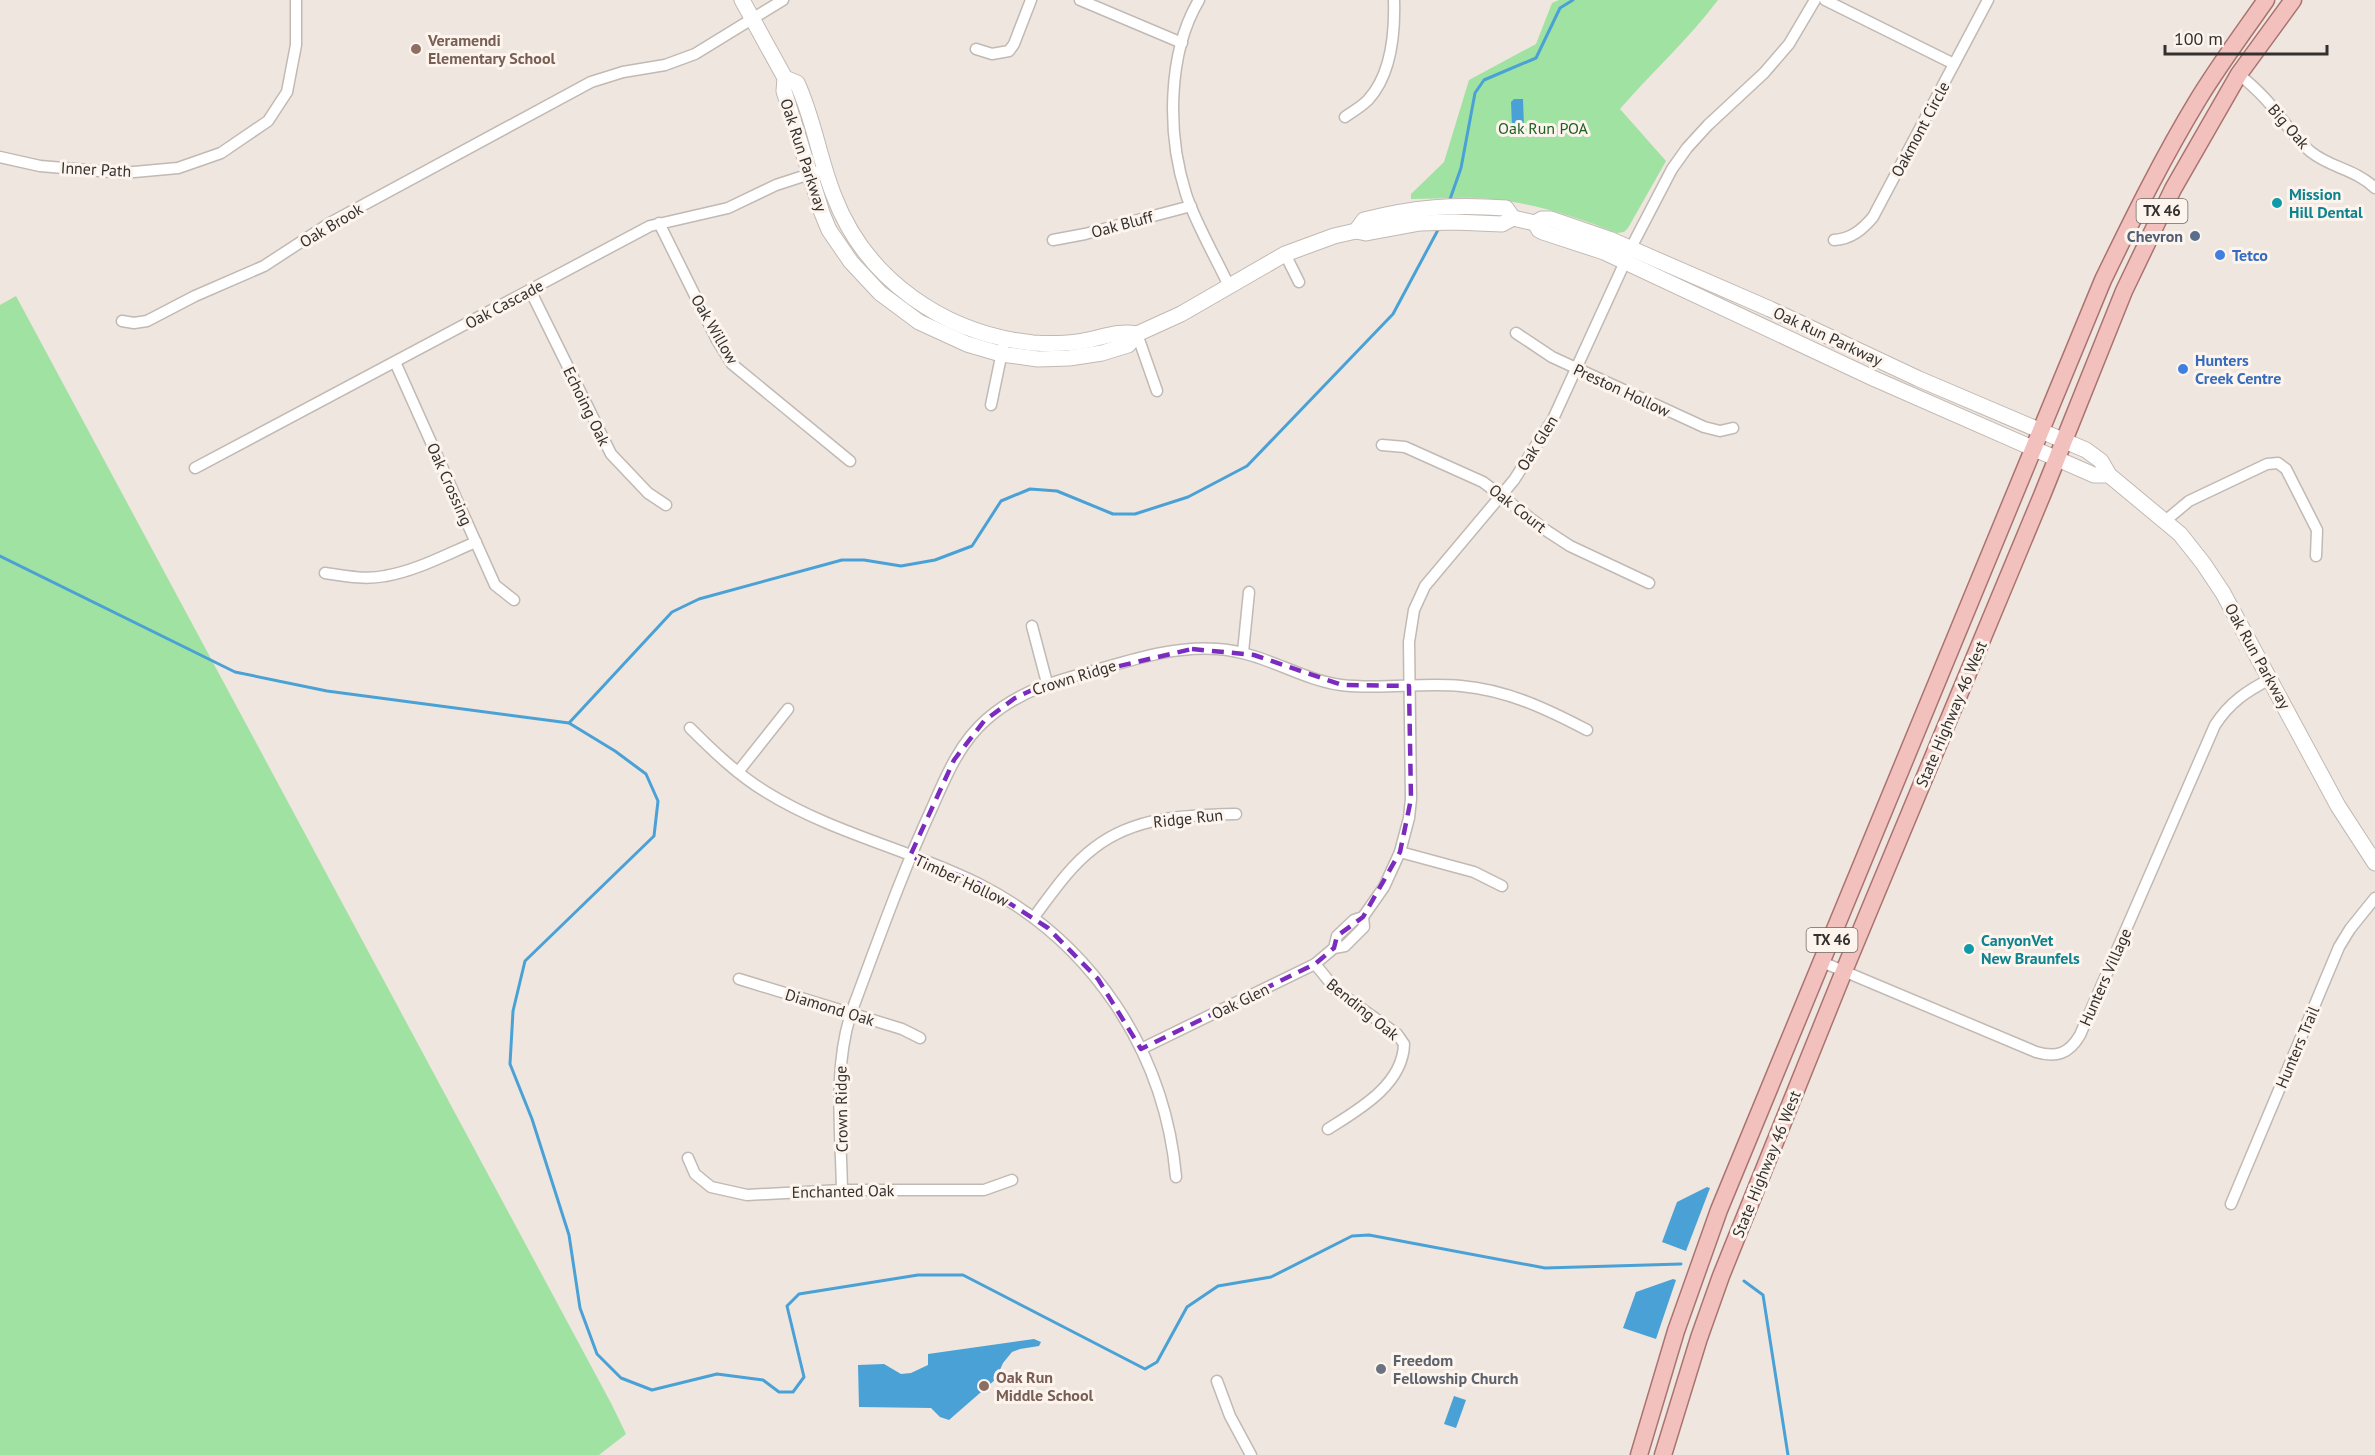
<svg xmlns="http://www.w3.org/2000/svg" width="2375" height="1455" font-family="'PT Sans',sans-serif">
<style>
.green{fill:#a0e2a1}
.water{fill:#4aa1d6}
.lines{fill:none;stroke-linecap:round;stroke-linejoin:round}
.stream{stroke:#4aa1d6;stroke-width:3}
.street-casing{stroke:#c1b9b3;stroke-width:13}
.secondary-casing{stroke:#c1b9b3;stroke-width:17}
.primary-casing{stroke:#aa7370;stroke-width:19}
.street{stroke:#fff;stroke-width:10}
.secondary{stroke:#fff;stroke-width:15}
.primary{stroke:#f2c1be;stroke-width:16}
.marked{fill:none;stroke:#7b2cbf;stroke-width:4.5;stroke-dasharray:12 8;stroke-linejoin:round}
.education-dot{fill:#8d6e63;stroke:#fcf4ed;stroke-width:2}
.culture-dot{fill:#0f9aa8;stroke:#fcf4ed;stroke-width:2}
.service-dot{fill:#5c6f8a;stroke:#fcf4ed;stroke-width:2}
.shop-dot{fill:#3f7fe0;stroke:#fcf4ed;stroke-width:2}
.worship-dot{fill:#6b7280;stroke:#fcf4ed;stroke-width:2}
.labels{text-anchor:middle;stroke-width:6;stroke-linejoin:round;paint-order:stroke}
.shield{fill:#fcf4ed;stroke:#6f6b67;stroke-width:1.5}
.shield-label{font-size:15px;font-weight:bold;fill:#33302e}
.education-label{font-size:16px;font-weight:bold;fill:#785e54;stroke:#fcf4ed;text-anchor:start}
.street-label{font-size:16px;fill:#33302e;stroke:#fcf4ed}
.park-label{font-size:16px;fill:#1b5f22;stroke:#fcf4ed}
.culture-label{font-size:16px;font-weight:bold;fill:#0d838f;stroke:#fcf4ed;text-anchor:start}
.service-label{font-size:16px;font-weight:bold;fill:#4e5e75;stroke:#fcf4ed;text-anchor:end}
.shop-label{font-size:16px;font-weight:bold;fill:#366cbe;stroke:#fcf4ed;text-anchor:start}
.worship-label{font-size:16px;font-weight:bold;fill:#5b616d;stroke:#fcf4ed;text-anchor:start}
</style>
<rect width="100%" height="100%" fill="#efe6e0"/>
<!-- green -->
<g class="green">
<path d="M 1559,0 L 1718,0 C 1689,39 1652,72 1620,109 L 1666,161 L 1628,228 L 1624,232 L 1617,233 C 1572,215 1525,200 1476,198 C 1455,197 1433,199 1411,199 L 1411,194 L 1444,162 L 1469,80 L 1536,44 L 1552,3 Z"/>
<path d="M 16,296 L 612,1405 L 626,1434 L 599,1455 L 0,1455 L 0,305 Z"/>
</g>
<!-- water -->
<g class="water">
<path d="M 1514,99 L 1523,99 L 1524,127 L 1512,127 L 1511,102 Z"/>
<path d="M 1707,1187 L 1710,1188 L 1686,1251 L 1662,1242 L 1677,1202 Z"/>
<path d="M 1673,1279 L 1676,1280 L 1656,1339 L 1623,1328 L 1636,1292 Z"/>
<path d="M 1034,1339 L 1041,1342 L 1039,1346 L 1020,1349 L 1012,1352 L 1003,1363 L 996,1379 L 949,1420 L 940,1417 L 931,1408 L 859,1407 L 858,1365 L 884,1364 L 901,1374 L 911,1373 L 928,1365 L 928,1354 Z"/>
<path d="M 1454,1396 L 1466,1400 L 1456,1428 L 1444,1424 Z"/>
</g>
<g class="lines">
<!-- stream -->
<g class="stream">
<path d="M 1449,202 L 1461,168 L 1475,93 L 1484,80 L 1536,58 L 1560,8 L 1573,0"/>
<path d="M 0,556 L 235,672 L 327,691 L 569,723 L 615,751 L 646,774 L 658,801 L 654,836 L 525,961 L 513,1011 L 510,1064 L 532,1119 L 569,1235 L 580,1308 L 597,1354 L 621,1378 L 652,1390 L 717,1374 L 763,1380 L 779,1392 L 793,1392 L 804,1377 L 787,1306 L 799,1294 L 918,1275 L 963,1275 L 1145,1369 L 1157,1362 L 1187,1307 L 1218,1286 L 1271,1277 L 1352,1236 L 1369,1235 L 1545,1268 L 1681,1264"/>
<path d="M 569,723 L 672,612 L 699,599 L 842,560 L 864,560 L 901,566 L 935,560 L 972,546 L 1001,501 L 1030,489 L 1057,491 L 1113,514 L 1135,514 L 1188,497 L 1247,466 L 1393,314 L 1439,228"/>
<path d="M 1744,1281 L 1763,1295 L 1788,1455"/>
</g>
<defs>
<g id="street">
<path d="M 1080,0 L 1182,43"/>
<path d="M 1199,0 C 1167,54 1167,135 1186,194 C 1195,222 1216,258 1229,286"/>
<path d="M 1825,0 L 1954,64"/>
<path d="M 976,49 L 992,54 L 1009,51 L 1014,44 L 1031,0"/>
<path d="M 2239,74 C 2249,83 2260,92 2269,103 C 2283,119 2294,138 2311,152 C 2331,168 2355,169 2375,188"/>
<path d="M 1345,117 C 1352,112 1361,107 1368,100 C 1392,74 1395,33 1394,0"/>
<path d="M 0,157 L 40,166 L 123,173 L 178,168 L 221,153 L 268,121 L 287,92 L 296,45 L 296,0"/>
<path d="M 659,223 L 717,340 L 732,364 L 850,461"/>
<path d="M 1053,240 L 1085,234 L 1191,206"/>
<path d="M 1834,240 C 1851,239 1862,230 1873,217 L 1988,0"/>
<path d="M 1285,254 L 1299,282"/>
<path d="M 530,290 L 611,454 L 648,493 L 666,505"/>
<path d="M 122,321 L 134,323 L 147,321 L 195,296 L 264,266 L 330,223 L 591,82 L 623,72 L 665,65 L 695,54 L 783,0"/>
<path d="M 1516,333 L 1552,357 L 1704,427 L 1720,431 L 1733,428"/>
<path d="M 1137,334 L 1157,391"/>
<path d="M 395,362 L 495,585 L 514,600"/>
<path d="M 991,405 L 1003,347"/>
<path d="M 1382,445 L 1405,447 L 1483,482 L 1547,531 L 1570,546 L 1649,583"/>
<path d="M 195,468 L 650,226 L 728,208 L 776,185 L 816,172"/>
<path d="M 2165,521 L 2189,501 L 2267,464 L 2278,463 L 2286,469 L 2317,530 L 2316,556"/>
<path d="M 325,573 C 345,576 365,580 385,576 C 416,571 447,554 476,542"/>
<path d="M 1032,626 L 1047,683"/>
<path d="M 1243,652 L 1249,592"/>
<path d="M 690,728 C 713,751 738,775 766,792 C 832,833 911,850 979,884 C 1092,941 1165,1052 1176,1177"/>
<path d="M 738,772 L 788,709"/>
<path d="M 1400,852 L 1474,872 L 1502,886"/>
<path d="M 1034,917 C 1052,893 1070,866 1094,848 C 1135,816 1187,815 1236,814"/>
<path d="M 1334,948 L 1345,946 L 1364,927 L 1363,917"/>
<path d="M 1822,962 L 2036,1052 C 2056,1058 2069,1054 2080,1035 L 2215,725 C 2230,702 2247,691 2270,679"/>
<path d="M 1315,964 L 1337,991 L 1397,1034 L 1404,1044 C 1403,1085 1358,1110 1328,1129"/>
<path d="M 739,979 L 902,1029 L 920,1038"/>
<path d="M 1141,1049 L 1315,964 L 1334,948 L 1337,936 L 1354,920 L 1363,917 L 1384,887 L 1400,852 L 1409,818 L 1411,799 L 1409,642 L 1414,610 L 1425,586 L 1514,480 L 1553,419 L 1635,240 L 1672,169 L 1687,148 L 1708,125 L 1764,73 L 1789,44 L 1815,0"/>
<path d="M 688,1158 L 695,1174 L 711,1187 L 747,1195 L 842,1190 L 984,1190 L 1012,1180"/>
<path d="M 842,1190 C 841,1131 833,1070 851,1013 C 877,944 901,875 932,808 C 946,776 960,742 987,719 C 1020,690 1058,680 1100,669 C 1138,658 1177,646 1217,649 C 1264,652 1298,679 1341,685 C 1381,690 1422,682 1461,686 C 1507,690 1547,709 1587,730"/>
<path d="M 2231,1204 L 2339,947 L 2350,929 L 2375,898"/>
<path d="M 1217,1381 L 1230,1416 L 1251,1455"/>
</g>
<g id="secondary">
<path d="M 742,0 L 785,78 L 797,83 C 814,119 819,159 834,196 C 866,280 945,334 1033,343 C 1050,344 1067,344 1083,341 C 1102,338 1118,330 1137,334"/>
<path d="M 785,78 L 784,91 L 822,213 L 829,230 L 851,262 L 880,293 L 919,322 L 967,344 L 1001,354 L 1038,359 L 1069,358 L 1102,353 L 1128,345 L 1137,334 L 1181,314 L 1285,254 L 1334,236 L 1356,231 L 1366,233 L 1420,223 L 1454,222 L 1502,224 L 1513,218 L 1535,223 L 1542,219 L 1551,219 L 1609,239 L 1770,309 L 1919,379 L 2086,450 L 2101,461 L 2109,475 L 2180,534 L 2203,563 L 2223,593 L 2338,806 L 2375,863"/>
<path d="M 1535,223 L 1539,230 L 1543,232 L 1604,252 L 1875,379 L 2094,475 L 2109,475"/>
<path d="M 1356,231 L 1364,220 C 1414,207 1455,204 1506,208 L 1513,218"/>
</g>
<g id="primary">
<path d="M 1639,1455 L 1676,1331 L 1719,1210 L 2103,280 C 2133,218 2163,157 2199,98 C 2220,64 2243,33 2266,0"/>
<path d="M 1663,1455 L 1699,1338 L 1721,1276 L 1844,971 L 2043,493 L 2124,291 L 2173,189 L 2239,74 L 2293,0"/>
</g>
</defs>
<!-- street casing -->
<use href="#street" class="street-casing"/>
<!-- secondary casing -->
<use href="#secondary" class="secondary-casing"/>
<!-- primary casing -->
<use href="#primary" class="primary-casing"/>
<!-- street -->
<use href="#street" class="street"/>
<!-- secondary -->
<use href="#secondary" class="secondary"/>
<!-- primary -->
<use href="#primary" class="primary"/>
</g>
<!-- marked area -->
<path class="marked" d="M 1192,649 L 1254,655 L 1342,685 L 1409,686 L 1411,799 L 1400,852 L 1363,917 L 1337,936 L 1334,948 L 1315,964 L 1141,1049 L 1098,979 L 1048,928 L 978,883 L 910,856 L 954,760 L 984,721 L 1015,698 L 1047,683 Z"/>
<!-- markers -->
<g class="education-dot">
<circle cx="416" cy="49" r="6"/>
<circle cx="984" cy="1386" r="6"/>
</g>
<g class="culture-dot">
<circle cx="2277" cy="203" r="6"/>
<circle cx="1969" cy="949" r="6"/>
</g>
<circle class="service-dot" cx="2195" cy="236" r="6"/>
<g class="shop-dot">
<circle cx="2220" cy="255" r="6"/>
<circle cx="2183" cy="369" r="6"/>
</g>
<circle class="worship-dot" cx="1381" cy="1369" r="6"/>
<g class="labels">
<!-- shield labels -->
<g class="shield">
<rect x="2136.5" y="199" width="51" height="24" rx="4.5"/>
<rect x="1806.5" y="928" width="51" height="24" rx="4.5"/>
</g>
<g class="shield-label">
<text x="2162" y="216">TX 46</text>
<text x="1832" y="945">TX 46</text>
</g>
<!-- education labels -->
<g class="education-label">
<text x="428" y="46">Veramendi<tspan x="428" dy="18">Elementary School</tspan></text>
<text x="996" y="1383">Oak Run<tspan x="996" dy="18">Middle School</tspan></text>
</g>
<!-- street labels -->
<g class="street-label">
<text transform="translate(2289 126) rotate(49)" y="6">Big Oak</text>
<text transform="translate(1920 129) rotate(-62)" y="6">Oakmont Circle</text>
<text transform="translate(804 155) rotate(72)" y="6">Oak Run Parkway</text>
<text transform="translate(96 169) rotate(3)" y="6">Inner Path</text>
<text transform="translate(1122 224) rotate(-15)" y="6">Oak Bluff</text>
<text transform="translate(331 225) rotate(-31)" y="6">Oak Brook</text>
<text transform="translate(504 304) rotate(-28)" y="6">Oak Cascade</text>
<text transform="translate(715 329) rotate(60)" y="6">Oak Willow</text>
<text transform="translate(1828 336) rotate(25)" y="6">Oak Run Parkway</text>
<text transform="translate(1622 390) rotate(25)" y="6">Preston Hollow</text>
<text transform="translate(587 406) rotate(64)" y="6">Echoing Oak</text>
<text transform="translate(1537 443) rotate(-58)" y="6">Oak Glen</text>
<text transform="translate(450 484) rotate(66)" y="6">Oak Crossing</text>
<text transform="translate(1518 508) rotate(38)" y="6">Oak Court</text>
<text transform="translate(2258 656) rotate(61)" y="6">Oak Run Parkway</text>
<text transform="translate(1074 677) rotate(-17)" y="6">Crown Ridge</text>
<text transform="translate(1951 714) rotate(-67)" y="6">State Highway 46 West</text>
<text transform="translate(1188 818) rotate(-6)" y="6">Ridge Run</text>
<text transform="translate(962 880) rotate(25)" y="6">Timber Hollow</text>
<text transform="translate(2105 977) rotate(-66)" y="6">Hunters Village</text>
<text transform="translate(1240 1001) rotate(-26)" y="6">Oak Glen</text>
<text transform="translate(830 1007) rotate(17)" y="6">Diamond Oak</text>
<text transform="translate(1363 1009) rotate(39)" y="6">Bending Oak</text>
<text transform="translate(2297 1047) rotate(-67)" y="6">Hunters Trail</text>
<text transform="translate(841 1109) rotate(-91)" y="6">Crown Ridge</text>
<text transform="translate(1766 1164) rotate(-68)" y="6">State Highway 46 West</text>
<text transform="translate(843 1191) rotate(-1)" y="6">Enchanted Oak</text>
</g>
<!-- park labels -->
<g class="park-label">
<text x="1543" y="134">Oak Run POA</text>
</g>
<!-- culture labels -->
<g class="culture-label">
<text x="2289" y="200">Mission<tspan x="2289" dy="18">Hill Dental</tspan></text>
<text x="1981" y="946">CanyonVet<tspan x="1981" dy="18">New Braunfels</tspan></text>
</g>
<!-- service labels -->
<g class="service-label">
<text x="2183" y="242">Chevron</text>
</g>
<!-- shop labels -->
<g class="shop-label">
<text x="2232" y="261">Tetco</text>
<text x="2195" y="366">Hunters<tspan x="2195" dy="18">Creek Centre</tspan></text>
</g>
<!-- worship labels -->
<g class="worship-label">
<text x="1393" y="1366">Freedom<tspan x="1393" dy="18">Fellowship Church</tspan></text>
</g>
</g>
<!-- scale -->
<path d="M2165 45v9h162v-9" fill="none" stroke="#33302e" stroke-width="3"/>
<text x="2174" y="45" font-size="18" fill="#33302e" stroke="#fcf4ed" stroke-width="4.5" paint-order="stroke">100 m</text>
</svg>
